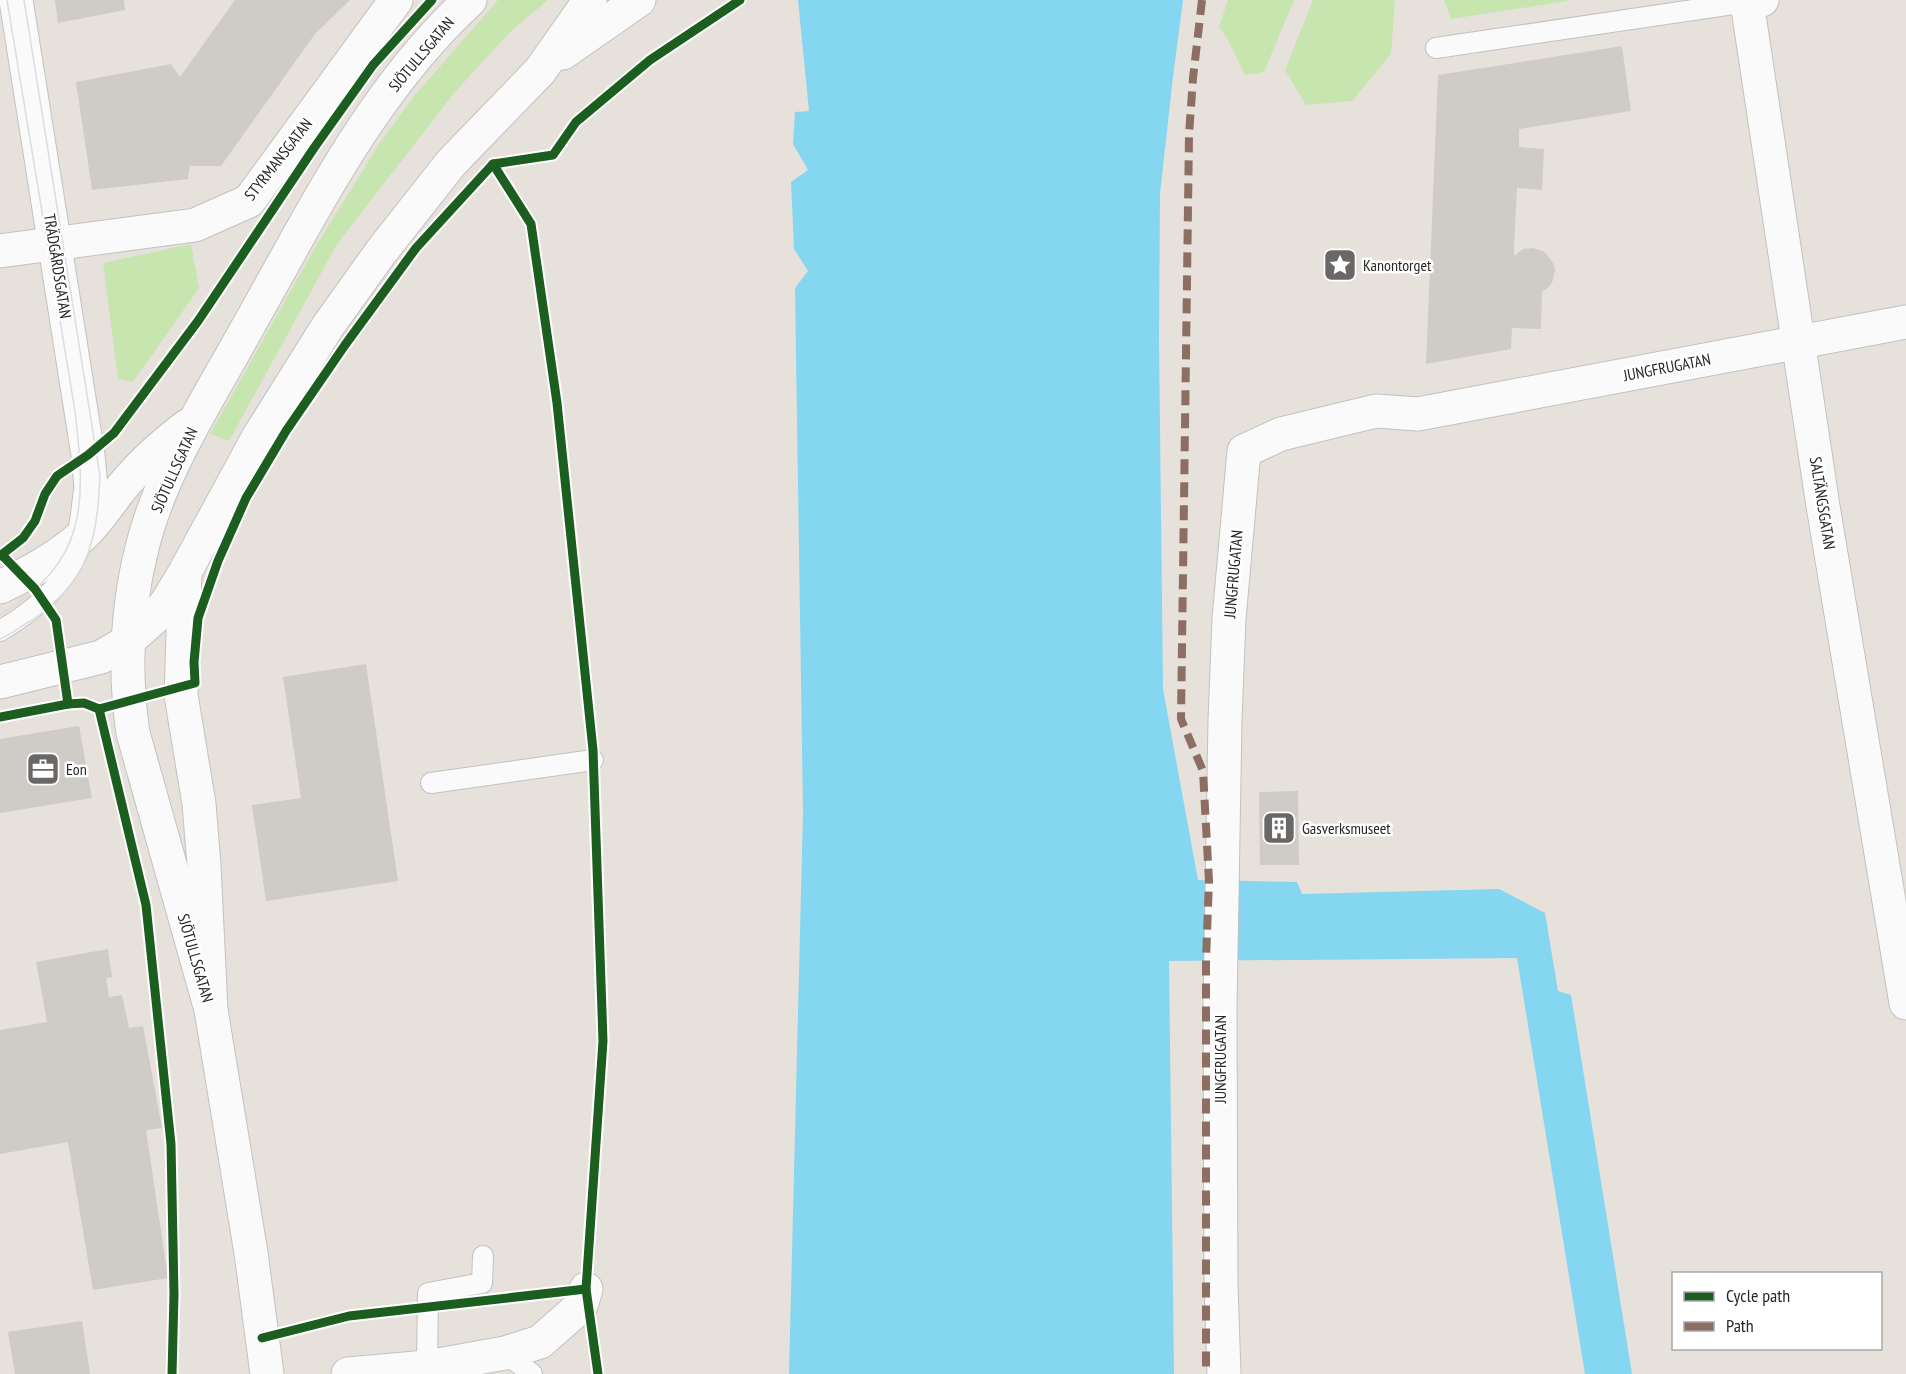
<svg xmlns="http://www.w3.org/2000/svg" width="1906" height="1374" font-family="'PT Sans Narrow',sans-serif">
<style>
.green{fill:#c7e5af}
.water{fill:#85d6f1}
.building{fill:#cfcbc6}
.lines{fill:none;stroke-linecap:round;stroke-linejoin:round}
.lane-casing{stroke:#c2c1c2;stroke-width:22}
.street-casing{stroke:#c2c1c2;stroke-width:35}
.secondary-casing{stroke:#c2c1c2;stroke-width:35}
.lane{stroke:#fbfafa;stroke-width:20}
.street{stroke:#fbfafa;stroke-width:33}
.secondary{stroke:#fbfafa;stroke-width:33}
.tram{stroke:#dcdbdd;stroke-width:1.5}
.quiet{stroke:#8d6e63;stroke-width:8;stroke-dasharray:15 8;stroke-linecap:butt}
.cycleway-casing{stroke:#fff;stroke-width:13}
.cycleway{stroke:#1b5e20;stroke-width:9}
.labels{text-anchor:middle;stroke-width:5;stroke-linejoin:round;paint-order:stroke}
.street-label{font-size:16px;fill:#272727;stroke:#fff}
.poi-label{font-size:16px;fill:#272727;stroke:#fff;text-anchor:start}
</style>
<rect width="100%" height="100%" fill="#e7e1db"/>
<!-- green -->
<g class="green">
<path d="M 498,0 L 548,0 L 510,32 L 455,92 L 337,244 L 229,441 L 210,434 L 316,246 L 379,144 L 415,95 Z"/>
<path d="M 1228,0 L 1294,0 L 1264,72 L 1245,75 L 1227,38 L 1219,27 Z"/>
<path d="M 1313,0 L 1395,0 L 1391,54 L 1352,101 L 1306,105 L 1285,70 Z"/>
<path d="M 1444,0 L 1573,0 L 1451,19 Z"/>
<path d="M 191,244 L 199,288 L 133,382 L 118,379 L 103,263 Z"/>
</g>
<!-- water -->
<path class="water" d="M 798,0 L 1183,0 L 1173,77 L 1160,194 L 1159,340 L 1163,689 L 1198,880 L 1297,882 L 1302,894 L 1499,889 L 1545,913 L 1558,991 L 1571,995 L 1632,1374 L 1585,1374 L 1517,958 L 1169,961 L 1174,1374 L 789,1374 L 803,812 L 795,288 L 808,271 L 794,249 L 791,182 L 808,170 L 793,144 L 795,112 L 809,111 Z"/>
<!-- building -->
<g class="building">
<path d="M 55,0 L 124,0 L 125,10 L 58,23 Z"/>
<path d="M 235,0 L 350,0 L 315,34 L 221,166 L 190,166 L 188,179 L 92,190 L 76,82 L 171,64 L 180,77 Z"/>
<path d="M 1622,46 L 1631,111 L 1519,129 L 1519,147 L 1544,149 L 1542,190 L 1517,188 L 1514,245 L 1514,256 L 1523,249 L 1533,248 L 1545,252 L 1553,263 L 1555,269 L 1553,280 L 1550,286 L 1542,292 L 1541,329 L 1512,328 L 1511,349 L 1426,364 L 1438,75 Z"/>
<path d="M 366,664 L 398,881 L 266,901 L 252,805 L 301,798 L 283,677 Z"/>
<path d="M 79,726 L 92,798 L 0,813 L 0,739 Z"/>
<path d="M 1298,791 L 1299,865 L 1260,865 L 1259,792 Z"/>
<path d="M 108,949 L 112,977 L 106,978 L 109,997 L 122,995 L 129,1028 L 143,1026 L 162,1128 L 146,1130 L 168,1278 L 93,1290 L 68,1142 L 0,1154 L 0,1030 L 47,1022 L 36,962 Z"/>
<path d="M 82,1321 L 90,1374 L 15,1374 L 8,1332 Z"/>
</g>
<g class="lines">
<defs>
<g id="lane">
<path d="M 1436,48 L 1747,2"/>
<path d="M 0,631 C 36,610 69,582 82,541"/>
<path d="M 431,783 L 593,760"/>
<path d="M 505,1353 L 532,1374"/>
<path d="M 427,1367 L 428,1293 L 482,1283 L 483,1256"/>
</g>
<g id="street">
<path d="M 16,0 L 88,455 L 91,487 L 85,533"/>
<path d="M 1762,0 L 1747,2 L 1823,506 L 1906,1003"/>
<path d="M 0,251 L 195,225 L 249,201 L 396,0"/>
<path d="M 348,1374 L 427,1367 L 505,1353 L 540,1342 L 581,1306 L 586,1289"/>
<path d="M 1224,1374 L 1221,1285 L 1220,1009 L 1225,720 L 1229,619 L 1244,451 L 1281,434 L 1376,411 L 1418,414 L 1906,322"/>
</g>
<g id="secondary">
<path d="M 563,53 L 639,0"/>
<path d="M 185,573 L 181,695 L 199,804 L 204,865 L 211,1010 L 251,1253 L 267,1374"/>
<path d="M 0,587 C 30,573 61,556 85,533 C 102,517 113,496 129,479 C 146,459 166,442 187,426"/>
<path d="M 0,682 L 101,657 L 127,642 L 153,619 L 167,602 L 185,572 L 259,436 L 328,326 L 381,252 L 451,163 L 540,71 L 590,0"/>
<path d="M 211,1010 L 133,733 C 124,671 127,605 143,544 C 162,470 208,399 245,332 C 311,216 370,92 470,0"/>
</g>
</defs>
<!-- lane casing -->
<use href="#lane" class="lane-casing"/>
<!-- street casing -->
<use href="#street" class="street-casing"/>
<!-- secondary casing -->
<use href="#secondary" class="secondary-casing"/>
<!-- lane -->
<use href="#lane" class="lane"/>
<!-- street -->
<use href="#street" class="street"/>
<!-- secondary -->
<use href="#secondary" class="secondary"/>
<!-- tram -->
<g class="tram">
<path d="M 0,615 C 88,561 86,505 75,411 L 7,0"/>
<path d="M 0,639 C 11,635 21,626 32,620 C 89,581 97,541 100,476 L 24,0"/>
</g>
<!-- quiet -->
<path class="quiet" d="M 1202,0 L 1193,78 L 1189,135 L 1181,719 L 1203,771 L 1209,881 L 1206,960 L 1206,1374"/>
<defs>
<g id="cycleway">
<path d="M 493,164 L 531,224 L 557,403 L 593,750 L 603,1041 L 586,1289 L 598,1374"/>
<path d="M 2,555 L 35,589 L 56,620 L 68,704"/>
<path d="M 0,556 L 23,538 L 35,521 L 45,494 L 57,476 L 88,455 L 114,433 L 198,321 L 314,148 L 373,65 L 432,0"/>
<path d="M 99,709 L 146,905 L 171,1144 L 174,1294 L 172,1374"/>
<path d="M 0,717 L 68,704 L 84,703 L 99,709 L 195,683 L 194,662 L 198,618 L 218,561 L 246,498 L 286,431 L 345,345 L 416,248 L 493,164 L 553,155 L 576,122 L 650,60 L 740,0"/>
<path d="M 262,1338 L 349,1316 L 586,1289"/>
</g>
</defs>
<!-- cycleway casing -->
<use href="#cycleway" class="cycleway-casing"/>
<!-- cycleway -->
<use href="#cycleway" class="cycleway"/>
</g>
<!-- icons -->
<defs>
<symbol id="sight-square" viewBox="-11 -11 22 22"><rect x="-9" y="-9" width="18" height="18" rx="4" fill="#6a6866" stroke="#fff"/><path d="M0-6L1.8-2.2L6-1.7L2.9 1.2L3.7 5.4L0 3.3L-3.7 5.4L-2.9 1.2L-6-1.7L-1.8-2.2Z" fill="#fff"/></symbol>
<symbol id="office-square" viewBox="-11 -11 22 22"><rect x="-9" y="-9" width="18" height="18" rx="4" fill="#6a6866" stroke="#fff"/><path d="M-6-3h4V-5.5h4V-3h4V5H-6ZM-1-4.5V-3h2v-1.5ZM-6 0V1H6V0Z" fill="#fff"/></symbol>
<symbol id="building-square" viewBox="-11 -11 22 22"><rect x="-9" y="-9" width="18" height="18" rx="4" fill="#6a6866" stroke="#fff"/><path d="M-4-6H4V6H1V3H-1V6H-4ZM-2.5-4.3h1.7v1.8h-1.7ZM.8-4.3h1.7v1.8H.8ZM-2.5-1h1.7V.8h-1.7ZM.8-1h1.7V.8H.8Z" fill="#fff"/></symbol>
</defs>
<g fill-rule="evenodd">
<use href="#sight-square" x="1321" y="246" width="38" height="38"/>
<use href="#office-square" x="24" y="750" width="38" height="38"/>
<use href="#building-square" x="1260" y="809" width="38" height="38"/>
</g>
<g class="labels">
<!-- street labels -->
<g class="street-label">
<text transform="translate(421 54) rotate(-50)" y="6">SJÖTULLSGATAN</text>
<text transform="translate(278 159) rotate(-52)" y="6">STYRMANSGATAN</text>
<text transform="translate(58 266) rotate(81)" y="6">TRÄDGÅRDSGATAN</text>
<text transform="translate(1667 367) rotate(-11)" y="6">JUNGFRUGATAN</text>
<text transform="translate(174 470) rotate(-66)" y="6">SJÖTULLSGATAN</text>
<text transform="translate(1823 503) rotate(81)" y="6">SALTÄNGSGATAN</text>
<text transform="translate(1233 574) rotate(-85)" y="6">JUNGFRUGATAN</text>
<text transform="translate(196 958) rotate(74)" y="6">SJÖTULLSGATAN</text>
<text transform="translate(1220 1059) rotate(-90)" y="6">JUNGFRUGATAN</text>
</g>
<!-- poi labels -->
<g class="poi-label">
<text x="1363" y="271">Kanontorget</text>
<text x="66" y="775">Eon</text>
<text x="1302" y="834">Gasverksmuseet</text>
</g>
</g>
<!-- legend -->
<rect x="1672" y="1272" width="210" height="78" fill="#ffffff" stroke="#a9a9a9" stroke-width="1.5"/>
<rect x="1684" y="1292" width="30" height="9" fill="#1b5e20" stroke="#a9a9a9" stroke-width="1.5"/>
<text x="1726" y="1302" font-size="18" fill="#272727">Cycle path</text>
<rect x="1684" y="1322" width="30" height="9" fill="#8d6e63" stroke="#a9a9a9" stroke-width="1.5"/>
<text x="1726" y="1332" font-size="18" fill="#272727">Path</text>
</svg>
